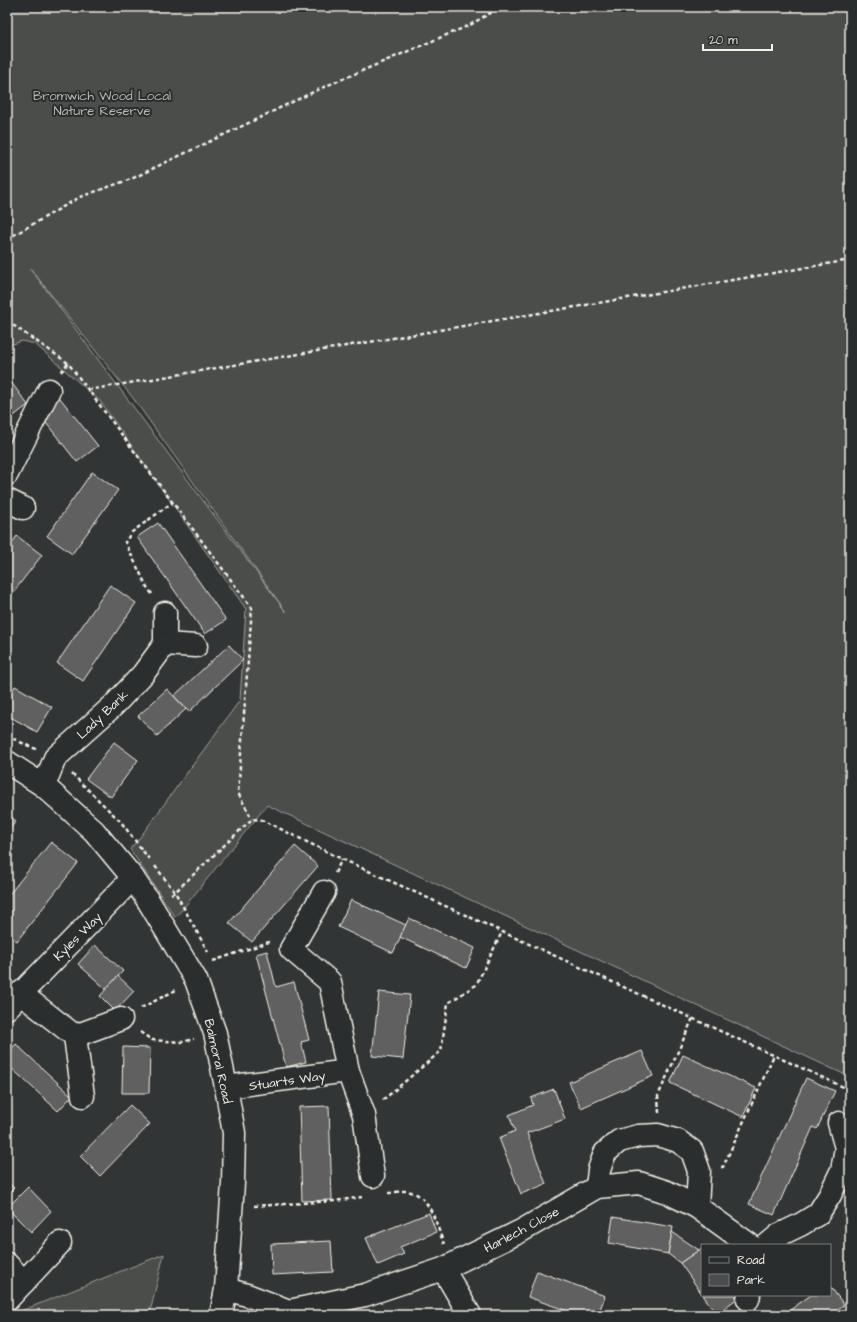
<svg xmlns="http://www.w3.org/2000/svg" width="857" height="1322" font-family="'Architects Daughter',sans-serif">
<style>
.green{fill:#4b4d4c;stroke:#a09f9a;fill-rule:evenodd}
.building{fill:#5f605f;stroke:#f4f1e8}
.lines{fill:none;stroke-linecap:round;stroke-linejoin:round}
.minor-casing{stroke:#f4f1e8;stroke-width:25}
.path{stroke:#f4f1e8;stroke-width:2.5;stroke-dasharray:4 3;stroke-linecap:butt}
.minor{stroke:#2a2d2e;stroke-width:22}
.labels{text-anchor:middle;stroke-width:4;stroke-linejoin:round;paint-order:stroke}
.park-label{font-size:13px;fill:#b9b8b1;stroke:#2a2d2e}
.street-label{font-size:13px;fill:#f4f1e8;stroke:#2a2d2e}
</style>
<rect width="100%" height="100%" fill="#323535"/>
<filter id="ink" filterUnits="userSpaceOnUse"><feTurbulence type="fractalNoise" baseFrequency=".025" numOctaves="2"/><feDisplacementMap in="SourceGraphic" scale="8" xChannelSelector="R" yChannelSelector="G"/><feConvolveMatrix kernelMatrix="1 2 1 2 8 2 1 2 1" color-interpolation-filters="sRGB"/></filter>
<g filter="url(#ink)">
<!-- green -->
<g class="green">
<path d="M 7,7 L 850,7 L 850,1077 L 267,805 L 181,911 L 175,917 L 130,849 L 141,836 L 240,700 L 246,609 L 100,401 L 35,344 L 22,341 L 7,346 ZM 30,268 L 133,398 L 286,612 Z"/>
<path d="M 164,1254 L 150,1312 L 148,1315 L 11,1315 Z"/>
</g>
<!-- building -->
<g class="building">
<path d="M 7,378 L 8,378 L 28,405 L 7,421 Z"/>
<path d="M 60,398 L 98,446 L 77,462 L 39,414 Z"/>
<path d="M 92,472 L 118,490 L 72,554 L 47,536 Z"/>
<path d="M 158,523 L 226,620 L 205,634 L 137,537 Z"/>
<path d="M 17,536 L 42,555 L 8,599 L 7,550 Z"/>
<path d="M 110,585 L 136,603 L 83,681 L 57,663 Z"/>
<path d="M 229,645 L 243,660 L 189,712 L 174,696 Z"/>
<path d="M 15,686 L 52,707 L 37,732 L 7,715 L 7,701 Z"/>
<path d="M 167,689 L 186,709 L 157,736 L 138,716 Z"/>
<path d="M 114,742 L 138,760 L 111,797 L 86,779 Z"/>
<path d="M 7,813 L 16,821 L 7,833 Z"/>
<path d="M 51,842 L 78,863 L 17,941 L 7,934 L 7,897 Z"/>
<path d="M 295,846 L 318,866 L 252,942 L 229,923 Z"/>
<path d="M 351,900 L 406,925 L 393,953 L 338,927 Z"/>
<path d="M 409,918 L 475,948 L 466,968 L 400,937 Z"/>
<path d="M 95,945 L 123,971 L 106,989 L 78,964 Z"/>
<path d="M 267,951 L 276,987 L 294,982 L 309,1040 L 301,1042 L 306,1062 L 286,1067 L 256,954 Z"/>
<path d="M 118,976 L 134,991 L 115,1011 L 100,996 Z"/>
<path d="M 379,992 L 410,995 L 403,1059 L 372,1056 Z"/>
<path d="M 16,1044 L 72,1096 L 58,1111 L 7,1064 L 7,1054 Z"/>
<path d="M 123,1047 L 150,1048 L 149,1093 L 122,1093 Z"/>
<path d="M 642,1051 L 653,1076 L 581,1108 L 569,1082 Z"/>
<path d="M 683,1055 L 756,1088 L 743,1117 L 670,1083 Z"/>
<path d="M 806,1078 L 835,1091 L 817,1129 L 813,1127 L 774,1215 L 749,1204 Z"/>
<path d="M 554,1089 L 565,1119 L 527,1133 L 546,1184 L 521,1194 L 499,1138 L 515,1131 L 509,1115 L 533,1105 L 531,1098 Z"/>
<path d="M 130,1105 L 150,1124 L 100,1176 L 80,1156 Z"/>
<path d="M 329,1106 L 332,1200 L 302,1201 L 299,1107 Z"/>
<path d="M 7,1181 L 14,1188 L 7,1195 Z"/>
<path d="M 28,1187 L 51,1211 L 31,1232 L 7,1208 Z"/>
<path d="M 429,1213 L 436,1232 L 400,1247 L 404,1254 L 378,1265 L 366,1238 Z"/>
<path d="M 613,1217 L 673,1227 L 668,1254 L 609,1243 Z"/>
<path d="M 672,1232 L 699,1250 L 680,1263 L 668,1254 Z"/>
<path d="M 331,1241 L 333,1272 L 272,1275 L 271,1244 Z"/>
<path d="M 702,1248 L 702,1294 L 680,1263 Z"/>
<path d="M 537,1271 L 605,1296 L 598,1315 L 579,1315 L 528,1297 Z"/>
<path d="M 830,1286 L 844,1305 L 829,1315 L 783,1315 L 811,1295 L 830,1295 Z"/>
<path d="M 703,1295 L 735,1295 L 738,1298 L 716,1314 Z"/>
</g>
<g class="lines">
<defs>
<g id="minor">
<path d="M 7,474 L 49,390"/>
<path d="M 7,500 L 23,508"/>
<path d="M 165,644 L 165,613"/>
<path d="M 7,762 L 44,786 L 94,831 L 133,878 L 149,902 L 196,980 L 215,1033 L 226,1087 L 234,1133 L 233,1183 L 226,1289 L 221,1315"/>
<path d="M 44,786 L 55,758 L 114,705 L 143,674 L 165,644 L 196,646"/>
<path d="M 324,892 L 291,949 L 330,982 L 348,1071 L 364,1115 L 373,1176"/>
<path d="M 20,993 L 75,1036 L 121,1019"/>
<path d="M 7,1008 L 133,878"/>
<path d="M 75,1036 L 83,1096"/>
<path d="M 226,1087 L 348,1071"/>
<path d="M 597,1187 L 599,1170 L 605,1153 L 619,1141 L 638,1136 L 658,1135 L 678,1141 L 692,1151 L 699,1171 L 697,1207"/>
<path d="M 767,1245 L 779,1235 L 800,1225 L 818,1214 L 830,1195 L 842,1170 L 846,1148 L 839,1123"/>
<path d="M 7,1264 L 24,1282"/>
<path d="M 443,1269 L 470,1315"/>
<path d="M 226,1289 L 247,1295 L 289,1311 L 365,1295 L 443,1269 L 521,1231 L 597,1187 L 639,1183 L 667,1192 L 697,1207 L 750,1245"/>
<path d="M 748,1299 L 749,1295"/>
<path d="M 7,1300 L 60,1243"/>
</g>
</defs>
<!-- minor casing -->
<use href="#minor" class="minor-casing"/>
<!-- path -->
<g class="path">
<path d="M 7,239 L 80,197 L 131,179 L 326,86 L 470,25 L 500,7"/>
<path d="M 7,321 L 68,363 L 252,608 L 238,793 L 252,819"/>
<path d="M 61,372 L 68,363"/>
<path d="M 88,390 L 850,260"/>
<path d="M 152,594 L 147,587 L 125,542 L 132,532 L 173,502"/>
<path d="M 7,736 L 16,740"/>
<path d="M 20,742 L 36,749"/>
<path d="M 72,774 L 121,822 L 149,859"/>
<path d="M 155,866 L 175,892 L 208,952"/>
<path d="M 335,873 L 342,859"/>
<path d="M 171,894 L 175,892 L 252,819 L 262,820 L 342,859 L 850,1090"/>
<path d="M 213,961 L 269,942"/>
<path d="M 141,1008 L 176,990"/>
<path d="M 140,1032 L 152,1040 L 182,1042 L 194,1039"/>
<path d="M 383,1100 L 441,1051 L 448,1003 L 476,985 L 502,932"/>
<path d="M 847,1102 L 850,1094"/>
<path d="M 659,1113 L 658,1096 L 693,1018"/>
<path d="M 721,1167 L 723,1167 L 774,1055"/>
<path d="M 388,1193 C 393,1193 399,1191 404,1191 C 430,1191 436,1225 444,1244"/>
<path d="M 254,1206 L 335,1201 L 362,1197"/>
</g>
<!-- minor -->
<use href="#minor" class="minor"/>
</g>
</g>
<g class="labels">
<!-- park labels -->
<g class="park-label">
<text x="102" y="100">Bromwich Wood Local<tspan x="102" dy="15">Nature Reserve</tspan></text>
</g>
<!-- street labels -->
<g class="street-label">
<text transform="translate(102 714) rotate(-43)" y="5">Lady Bank</text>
<text transform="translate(77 936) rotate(-45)" y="5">Kyles Way</text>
<text transform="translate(219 1061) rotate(77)" y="5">Balmoral Road</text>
<text transform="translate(287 1080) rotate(-8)" y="5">Stuarts Way</text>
<text transform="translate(521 1229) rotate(-28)" y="5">Harlech Close</text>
</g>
</g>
<!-- margin -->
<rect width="857" height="1322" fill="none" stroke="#2a2d2e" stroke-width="24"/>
<rect x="12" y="12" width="833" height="1298" fill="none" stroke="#f4f1e8" stroke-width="1.5" filter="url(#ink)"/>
<!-- legend -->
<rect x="701" y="1244" width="130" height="52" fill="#2a2d2e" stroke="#7b7b78"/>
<rect x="709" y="1257" width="20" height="6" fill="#2a2d2e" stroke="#7b7b78"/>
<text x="737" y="1264" font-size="12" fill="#f4f1e8">Road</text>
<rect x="709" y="1274" width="20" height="12" fill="#4b4d4c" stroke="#7b7b78"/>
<text x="737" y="1284" font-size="12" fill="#f4f1e8">Park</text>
<!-- scale -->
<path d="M703 44v6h69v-6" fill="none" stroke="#f4f1e8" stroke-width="2"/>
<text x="709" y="44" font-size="12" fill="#f4f1e8" stroke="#2a2d2e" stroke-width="3" paint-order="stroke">20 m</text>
</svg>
